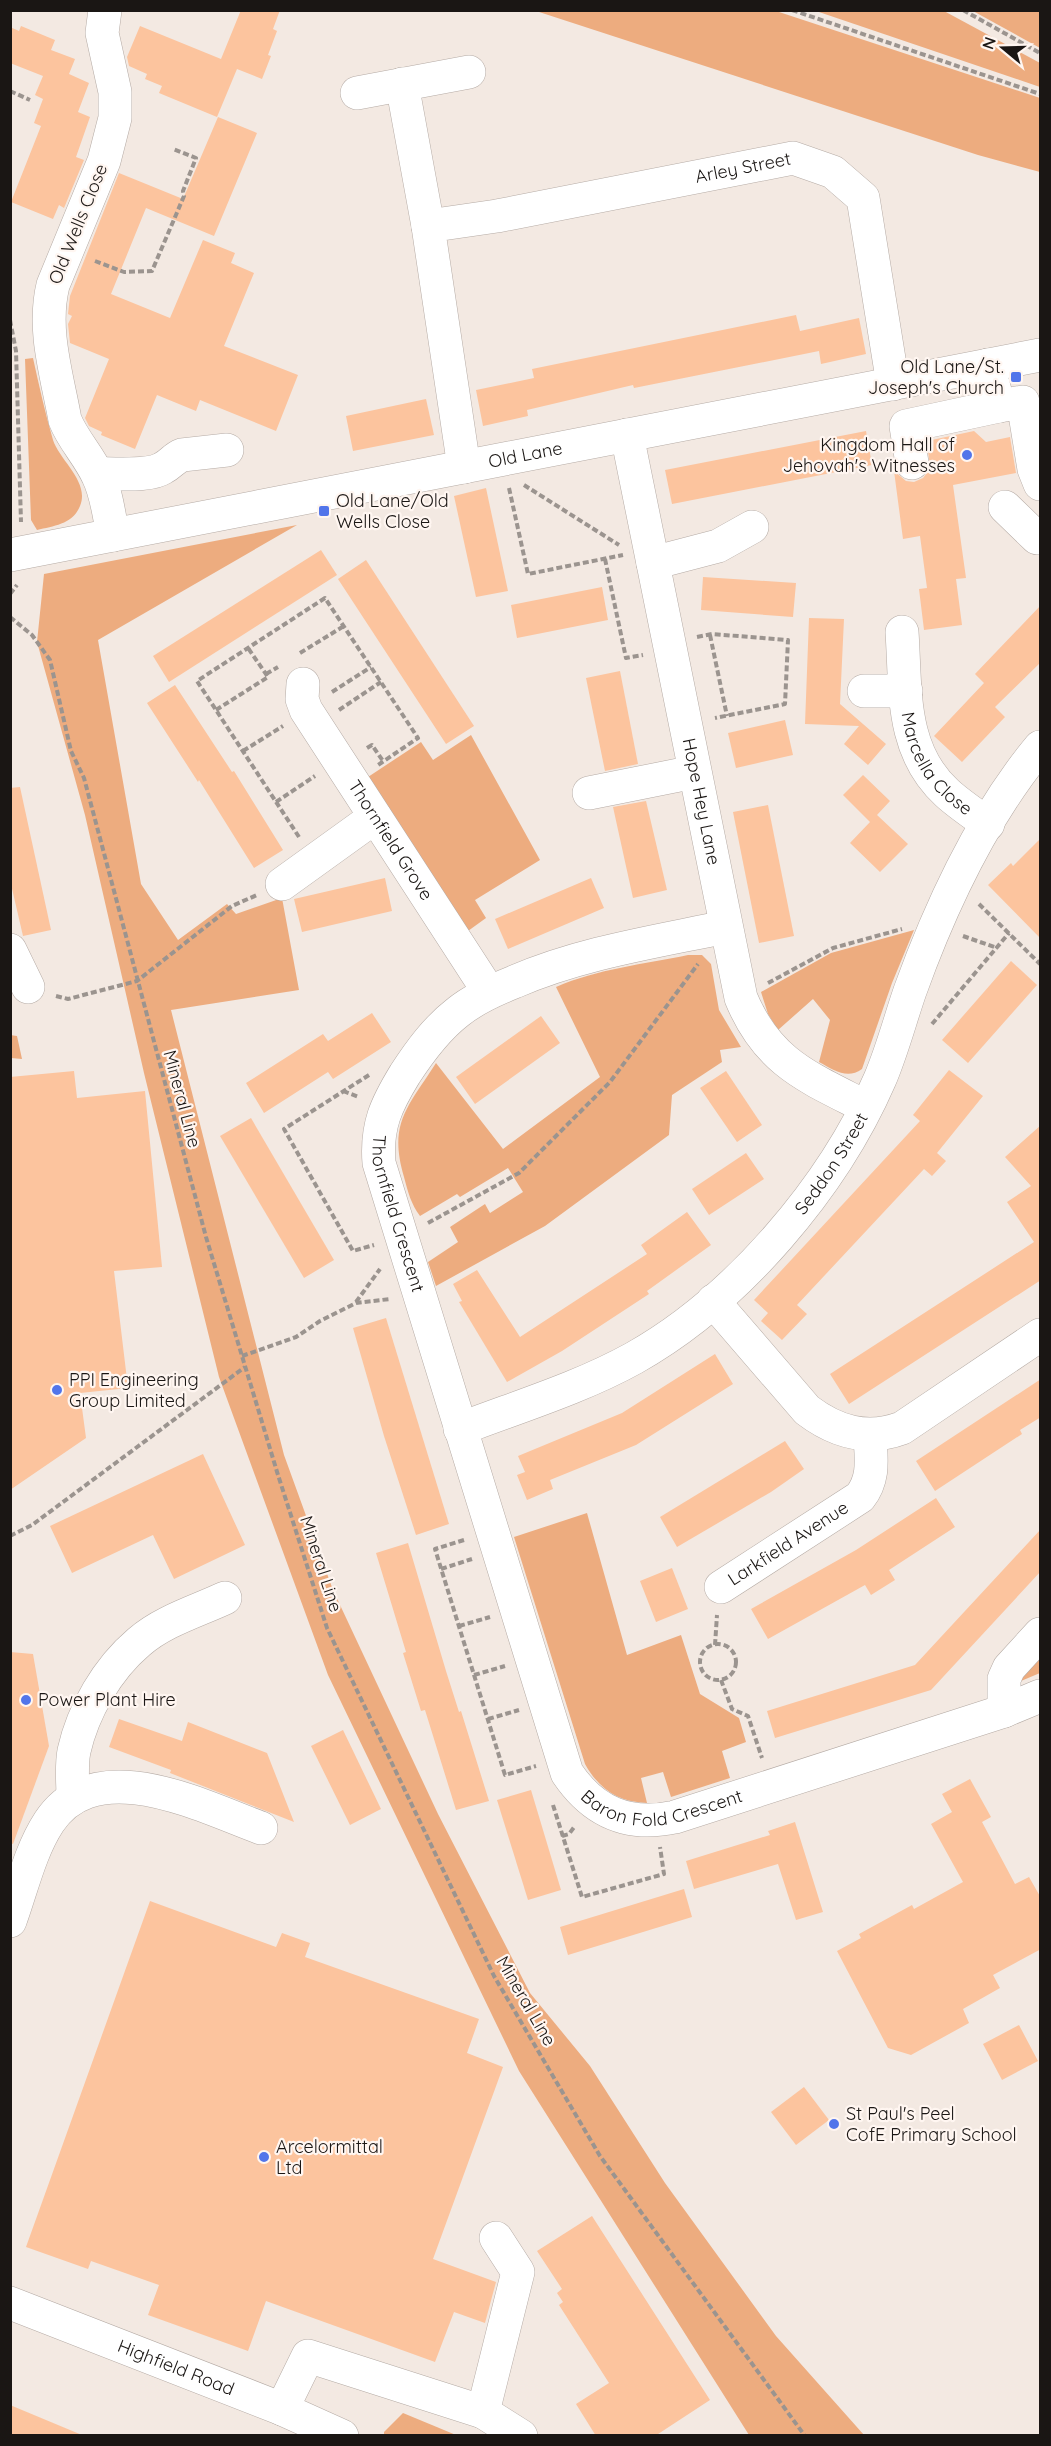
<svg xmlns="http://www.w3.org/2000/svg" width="1051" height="2446" font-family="Quicksand,sans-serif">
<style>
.green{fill:#edac7f}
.building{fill:#fcc49e}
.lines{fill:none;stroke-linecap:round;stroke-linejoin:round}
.minor-casing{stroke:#b5aba5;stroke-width:34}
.path{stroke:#9b948f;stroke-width:4;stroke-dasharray:6 3;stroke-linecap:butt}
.minor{stroke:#fff;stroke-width:33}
.poi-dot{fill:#5275ea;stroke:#fff6f1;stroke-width:2}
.labels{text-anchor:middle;stroke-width:4.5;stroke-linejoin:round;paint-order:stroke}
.street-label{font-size:18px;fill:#1a1614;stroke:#fff6f1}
.poi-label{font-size:18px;fill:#1a1614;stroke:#fff6f1;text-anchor:start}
</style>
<rect width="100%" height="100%" fill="#f3e9e2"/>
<!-- green -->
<g class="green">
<path d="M 536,11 L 776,11 L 1040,98 L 1040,172 L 978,155 Z"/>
<path d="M 816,11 L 944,11 L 1040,63 L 1040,87 Z"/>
<path d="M 973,11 L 1040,11 L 1040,48 Z"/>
<path d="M 33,358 C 39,385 45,413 53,440 C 60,461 90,482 80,506 C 73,524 54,526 37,530 L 31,520 L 25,359 Z"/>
<path d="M 297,525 L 98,640 L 141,884 L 178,940 L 227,904 L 236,914 L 282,898 L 299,990 L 171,1010 L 284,1455 L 333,1590 L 438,1814 L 530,1993 L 590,2066 L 665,2183 L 776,2336 L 864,2435 L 749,2435 L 519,2071 L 328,1675 L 219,1377 L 144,1073 L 85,815 L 37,642 L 44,574 Z"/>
<path d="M 471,735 L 540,860 L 475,900 L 486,918 L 468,931 L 368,777 L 421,742 L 433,760 Z"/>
<path d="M 914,930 L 892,983 L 862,1069 C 847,1080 834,1070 819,1062 L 830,1020 L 813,999 L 778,1030 L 768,1014 L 761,992 L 831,953 Z"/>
<path d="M 688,955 L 702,955 L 711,964 L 719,1010 L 741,1047 L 720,1050 L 722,1062 L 672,1095 L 669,1135 L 545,1226 L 436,1286 L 428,1262 L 458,1242 L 450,1227 L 485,1204 L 490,1213 L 523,1192 L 508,1168 L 460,1197 L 457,1194 L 420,1216 C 411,1204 408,1192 404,1177 C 388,1123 408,1107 436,1063 L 503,1149 L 600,1077 L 556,987 C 597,969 645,964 688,955 Z"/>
<path d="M 10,1035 L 17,1036 L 22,1059 L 11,1058 Z"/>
<path d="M 587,1513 L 627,1655 L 681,1635 L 700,1694 L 739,1718 L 746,1742 L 722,1751 L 730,1778 L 671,1797 L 663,1772 L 641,1778 L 647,1803 C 618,1802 599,1789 585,1764 L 514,1537 Z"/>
<path d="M 1040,1647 L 1040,1673 L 1021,1681 L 1019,1669 Z"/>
<path d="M 403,2413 L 456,2435 L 384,2435 L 384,2432 Z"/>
</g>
<!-- building -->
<g class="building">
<path d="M 241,10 L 280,10 L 273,29 L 277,31 L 268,55 L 271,56 L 262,79 L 237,69 L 217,117 L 159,93 L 162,86 L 145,79 L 147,74 L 129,66 L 127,57 L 140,26 L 221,59 Z"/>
<path d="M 21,26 L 55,40 L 51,50 L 75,59 L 69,74 L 89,83 L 78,112 L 90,117 L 76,157 L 84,160 L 64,208 L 59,205 L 53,219 L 11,202 L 41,126 L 34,123 L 43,99 L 35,95 L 43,76 L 10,63 L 10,27 L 19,31 Z"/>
<path d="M 218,117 L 257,133 L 214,236 L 146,208 L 111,294 L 170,318 L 203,240 L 235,253 L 231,263 L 254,273 L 224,346 L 298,375 L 276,431 L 200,400 L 196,411 L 157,395 L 135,449 L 101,435 L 102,432 L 89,426 L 85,418 L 109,359 L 70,343 L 68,324 L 72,316 L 68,314 L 70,296 L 119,173 L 183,199 Z"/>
<path d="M 796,315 L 800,331 L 859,318 L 866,354 L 821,364 L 819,351 L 634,388 L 633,385 L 527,410 L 528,416 L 483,426 L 476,390 L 534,378 L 532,369 Z"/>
<path d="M 426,399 L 434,435 L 353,451 L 346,416 Z"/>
<path d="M 866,431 L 872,465 L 672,504 L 665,470 Z"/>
<path d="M 974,431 L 986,442 L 1010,437 L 1016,473 L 953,485 L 966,578 L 956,579 L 962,625 L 924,630 L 919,589 L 927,588 L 920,536 L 903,539 L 894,471 L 906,481 L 914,482 L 923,478 L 930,469 L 927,441 Z"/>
<path d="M 486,488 L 508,591 L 476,597 L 454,496 Z"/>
<path d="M 321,550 L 337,575 L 169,682 L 153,656 Z"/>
<path d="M 366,560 L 474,726 L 446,744 L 338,579 Z"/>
<path d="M 703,577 L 796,583 L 793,617 L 701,610 Z"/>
<path d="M 602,587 L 608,620 L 517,638 L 511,605 Z"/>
<path d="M 1041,605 L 1041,662 L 995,707 L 1005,717 L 962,762 L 934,736 L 984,683 L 975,674 Z"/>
<path d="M 809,618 L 844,619 L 840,704 L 886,744 L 868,765 L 844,744 L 859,726 L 805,724 Z"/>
<path d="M 620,671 L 638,764 L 605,771 L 586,678 Z"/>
<path d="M 175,685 L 232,772 L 234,771 L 283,850 L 254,868 L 199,780 L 198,782 L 147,703 Z"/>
<path d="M 785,720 L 793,755 L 736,768 L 728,733 Z"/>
<path d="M 863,775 L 890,801 L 877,815 L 908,844 L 880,872 L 850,843 L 870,822 L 843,795 Z"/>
<path d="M 20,787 L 51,930 L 23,936 L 10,880 L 10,788 Z"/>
<path d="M 646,801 L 667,890 L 633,898 L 613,807 Z"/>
<path d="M 768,805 L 794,936 L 759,943 L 733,812 Z"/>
<path d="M 1041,838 L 1041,939 L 988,885 L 1011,863 L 1013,866 Z"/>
<path d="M 385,878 L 392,911 L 302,932 L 294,899 Z"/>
<path d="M 591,878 L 604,908 L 508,949 L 495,919 Z"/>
<path d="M 1011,961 L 1037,985 L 968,1063 L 942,1040 Z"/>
<path d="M 372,1013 L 391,1042 L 333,1079 L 328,1072 L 264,1113 L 246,1083 L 323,1034 L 328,1041 Z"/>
<path d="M 541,1016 L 560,1043 L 475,1104 L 456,1077 Z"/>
<path d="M 949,1070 L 983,1096 L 937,1153 L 946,1161 L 932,1176 L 924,1169 L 797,1305 L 807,1314 L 782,1340 L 761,1321 L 768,1313 L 754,1300 L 920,1121 L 913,1115 Z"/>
<path d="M 74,1071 L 77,1098 L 145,1091 L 162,1267 L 114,1271 L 128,1388 L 80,1393 L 86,1438 L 10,1490 L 10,1077 Z"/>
<path d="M 726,1071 L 762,1125 L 737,1142 L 700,1088 Z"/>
<path d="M 251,1118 L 334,1260 L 304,1278 L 220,1136 Z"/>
<path d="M 1041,1125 L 1041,1280 L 849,1404 L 830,1374 L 1034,1242 L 1007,1202 L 1031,1186 L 1005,1157 Z"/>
<path d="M 746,1153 L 764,1179 L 709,1215 L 692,1189 Z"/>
<path d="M 687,1212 L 711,1245 L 647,1291 L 649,1294 L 562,1351 L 507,1382 L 459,1302 L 462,1301 L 453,1284 L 477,1270 L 520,1337 L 647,1254 L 641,1245 Z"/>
<path d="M 386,1318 L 449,1524 L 416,1535 L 384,1436 L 353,1328 Z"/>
<path d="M 715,1354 L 733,1384 L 636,1445 L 550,1480 L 553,1489 L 527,1500 L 517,1475 L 525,1472 L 518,1456 L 622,1413 Z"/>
<path d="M 1041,1379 L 1041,1417 L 1020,1430 L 1022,1434 L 935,1491 L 916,1461 Z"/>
<path d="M 785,1441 L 804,1469 L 771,1492 L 677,1547 L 660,1517 Z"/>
<path d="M 203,1454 L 245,1545 L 174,1579 L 153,1535 L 72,1573 L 50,1526 Z"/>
<path d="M 936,1498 L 955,1527 L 889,1570 L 895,1580 L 871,1595 L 865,1585 L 768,1639 L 751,1609 L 856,1550 Z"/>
<path d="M 1041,1529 L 1041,1571 L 931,1690 L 775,1738 L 767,1711 L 915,1665 Z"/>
<path d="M 408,1543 L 446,1671 L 459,1712 L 461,1711 L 489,1801 L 456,1810 L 425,1710 L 421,1711 L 403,1653 L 406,1652 L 376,1553 Z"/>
<path d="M 672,1568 L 688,1609 L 656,1622 L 640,1581 Z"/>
<path d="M 10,1652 L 33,1654 L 49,1746 L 13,1844 L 10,1843 Z"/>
<path d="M 119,1719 L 182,1741 L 188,1722 L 267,1753 L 294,1822 L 170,1773 L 171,1770 L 109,1747 Z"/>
<path d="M 343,1730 L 381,1809 L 350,1825 L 311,1746 Z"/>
<path d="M 970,1779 L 991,1817 L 982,1822 L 1015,1884 L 1029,1877 L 1041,1898 L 1041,1949 L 993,1975 L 1000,1988 L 963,2009 L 969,2023 L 911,2055 L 888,2048 L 837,1951 L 861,1938 L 859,1934 L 881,1922 L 912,1905 L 914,1909 L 963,1882 L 931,1824 L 952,1812 L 942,1794 Z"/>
<path d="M 531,1790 L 561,1890 L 528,1900 L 497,1800 Z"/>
<path d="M 795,1822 L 823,1912 L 796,1920 L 778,1864 L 694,1889 L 686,1861 L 770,1835 L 768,1831 Z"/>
<path d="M 684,1889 L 692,1917 L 568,1955 L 560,1927 Z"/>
<path d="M 150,1901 L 276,1947 L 282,1933 L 310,1943 L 305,1957 L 479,2019 L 467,2053 L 503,2067 L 433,2259 L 496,2282 L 485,2323 L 454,2312 L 435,2362 L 266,2301 L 248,2351 L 148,2315 L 159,2285 L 91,2261 L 88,2269 L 26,2247 Z"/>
<path d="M 1019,2025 L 1038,2061 L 1002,2080 L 983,2044 Z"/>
<path d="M 804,2087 L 829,2120 L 796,2145 L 771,2112 Z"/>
<path d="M 592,2216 L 710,2400 L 655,2436 L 596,2436 L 576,2404 L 609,2383 L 559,2305 L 563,2302 L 557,2293 L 562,2289 L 537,2251 Z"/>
<path d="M 10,2405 L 82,2435 L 82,2436 L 10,2436 Z"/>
</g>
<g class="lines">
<defs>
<g id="minor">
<path d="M 105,10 L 102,33 L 115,92 L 115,118 L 104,161 L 53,285 C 42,330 57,375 65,420 C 73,440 89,456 98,476 C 107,494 109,516 113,535"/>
<path d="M 402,84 L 428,226"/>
<path d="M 357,93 L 469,72"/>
<path d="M 999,406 L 1023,402 L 1034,469 L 1040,484"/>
<path id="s1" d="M 627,435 L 741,998 C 768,1063 808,1077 866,1107"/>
<path d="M 912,463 L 906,426 L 999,406 L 988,365"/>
<path id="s2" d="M 464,467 L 428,226 L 497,216 L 793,158 L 833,172 L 863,198 L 893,384"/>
<path d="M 98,474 C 116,473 149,477 163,468 C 171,464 174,458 182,455 L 227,450"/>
<path d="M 1005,507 L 1037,538 L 1040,534"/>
<path id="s3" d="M 10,555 L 1040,355"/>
<path d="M 653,563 L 718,546 L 752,527"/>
<path id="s4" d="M 902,632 C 906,690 900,750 947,793 C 959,804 974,814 988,824"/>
<path id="s5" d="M 303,684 L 302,699 L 306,710 L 489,992"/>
<path d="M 864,691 L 906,691"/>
<path d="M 589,793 L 694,772"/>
<path d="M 282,884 L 375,817"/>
<path id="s6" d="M 725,927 C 654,942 581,953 514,982 C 494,990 474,999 458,1012 C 436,1029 420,1051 405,1074 C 386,1105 376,1126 379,1163 L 567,1773 C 594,1813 629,1827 675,1817 L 1004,1711 L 1040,1696"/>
<path d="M 10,950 L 28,987"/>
<path d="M 713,1301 L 807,1410 C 836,1432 867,1441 902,1428 L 1040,1335"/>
<path id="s7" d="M 460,1429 C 517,1407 580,1388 634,1358 C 737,1300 833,1187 880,1079 C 892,1051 900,1020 910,991 C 941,905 982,817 1040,747"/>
<path id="s8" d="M 721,1587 L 860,1497 C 875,1478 871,1458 870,1435"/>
<path d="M 1004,1711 L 1004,1679 L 1009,1668 L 1040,1634"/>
<path d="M 73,1798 C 73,1783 71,1766 74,1751 C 83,1711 107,1669 139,1642 C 163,1621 197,1611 225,1598"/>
<path d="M 10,1921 C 22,1888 30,1851 49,1822 C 96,1751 201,1806 261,1828"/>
<path id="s9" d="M 10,2303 L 282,2409 L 342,2436"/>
<path d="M 282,2409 L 308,2356 L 483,2412 L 518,2272 L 496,2238"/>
<path d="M 483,2412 L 521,2436"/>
</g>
</defs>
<!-- minor casing -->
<use href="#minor" class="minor-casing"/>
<!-- path -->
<g class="path">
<path d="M 792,10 L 1040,94"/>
<path d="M 963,10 L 1040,53"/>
<path d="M 10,91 L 30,100"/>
<path d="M 95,261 L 124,272 L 152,271 L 184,196 L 183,191 L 196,158 L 173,149"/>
<path d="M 10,320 L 16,351 L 21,522"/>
<path d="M 524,485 L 619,545"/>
<path d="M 509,488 L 528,574 L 623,555"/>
<path d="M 605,559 L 626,658 L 643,655"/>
<path d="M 10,594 L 17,585"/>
<path d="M 10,617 L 32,635 L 50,660 L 71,751 L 84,778 L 206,1237 L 278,1475 L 327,1628 L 494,1976 L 600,2156 L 805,2436"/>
<path d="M 710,635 L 727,716"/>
<path d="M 697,637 L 712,634 L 788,640 L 785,704 L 715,718"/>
<path d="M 300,653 L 344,626"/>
<path d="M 266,674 L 278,667"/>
<path d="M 332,692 L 371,667"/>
<path d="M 216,710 L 268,677 L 248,648"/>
<path d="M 339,710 L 381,682"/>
<path d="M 367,748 L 372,745 L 383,761"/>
<path d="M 243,751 L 283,726"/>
<path d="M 276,802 L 315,776"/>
<path d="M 299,837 L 197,681 L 325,598 L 418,738 L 378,765"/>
<path d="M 979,904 L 1040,964"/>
<path d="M 963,936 L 997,948"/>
<path d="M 768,983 L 833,948 L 902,929"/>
<path d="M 56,996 L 68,999 L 137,981 L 232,906 L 257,895"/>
<path d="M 932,1024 L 1009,933"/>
<path d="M 369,1075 L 284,1129 L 353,1251 L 374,1245"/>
<path d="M 343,1091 L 359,1097"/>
<path d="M 428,1223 L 519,1173 L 610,1082 L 698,964"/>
<path d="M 356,1302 L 380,1269"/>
<path d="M 242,1356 L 296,1337 L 320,1321 L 356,1303 L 390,1299"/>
<path d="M 10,1536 L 32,1525 L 245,1367"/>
<path d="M 464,1540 L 435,1549 L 505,1775 L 536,1766"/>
<path d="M 441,1569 L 472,1559"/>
<path d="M 459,1626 L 490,1617"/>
<circle cx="718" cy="1662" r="18"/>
<path d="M 715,1645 L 717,1615"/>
<path d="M 474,1675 L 505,1666"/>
<path d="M 721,1680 L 732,1709 L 748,1716 L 762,1758"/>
<path d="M 488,1719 L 519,1710"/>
<path d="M 553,1805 L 582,1897 L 664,1874 L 660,1847"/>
<path d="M 562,1836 L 569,1834 L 575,1826"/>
</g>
<!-- minor -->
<use href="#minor" class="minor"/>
</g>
<!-- markers -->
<g class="poi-dot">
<rect x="1010" y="371" width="12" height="12" rx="3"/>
<circle cx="967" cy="455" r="6"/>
<rect x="318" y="505" width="12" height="12" rx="3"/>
<circle cx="57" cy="1390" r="6"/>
<circle cx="26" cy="1700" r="6"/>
<circle cx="834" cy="2124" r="6"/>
<circle cx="264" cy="2157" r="6"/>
</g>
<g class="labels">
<!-- street labels -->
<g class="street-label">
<text dy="6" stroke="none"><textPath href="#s2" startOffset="564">Arley Street</textPath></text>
<text transform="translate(78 224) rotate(-68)" y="6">Old Wells Close</text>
<text dy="6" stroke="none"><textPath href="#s3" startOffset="525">Old Lane</textPath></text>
<text dy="6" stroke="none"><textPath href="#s4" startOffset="141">Marcella Close</textPath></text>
<text dy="6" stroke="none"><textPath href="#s1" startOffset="374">Hope Hey Lane</textPath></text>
<text dy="6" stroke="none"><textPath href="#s5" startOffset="182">Thornfield Grove</textPath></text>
<text transform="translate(182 1099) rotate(75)" y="6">Mineral Line</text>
<text dy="6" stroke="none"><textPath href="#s7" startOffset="468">Seddon Street</textPath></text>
<text dy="6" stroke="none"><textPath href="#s6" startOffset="512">Thornfield Crescent</textPath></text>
<text dy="6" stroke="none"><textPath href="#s8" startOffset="80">Larkfield Avenue</textPath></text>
<text transform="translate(321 1564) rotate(72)" y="6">Mineral Line</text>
<text dy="6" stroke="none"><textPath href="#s6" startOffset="1208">Baron Fold Crescent</textPath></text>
<text transform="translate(526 2001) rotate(60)" y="6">Mineral Line</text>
<text dy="6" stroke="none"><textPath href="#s9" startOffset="178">Highfield Road</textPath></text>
</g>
<!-- poi labels -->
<g class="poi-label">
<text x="1004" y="373" text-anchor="end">Old Lane/St.<tspan x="1004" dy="21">Joseph's Church</tspan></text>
<text x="955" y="451" text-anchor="end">Kingdom Hall of<tspan x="955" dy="21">Jehovah's Witnesses</tspan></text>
<text x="336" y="507">Old Lane/Old<tspan x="336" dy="21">Wells Close</tspan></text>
<text x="69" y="1386">PPI Engineering<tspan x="69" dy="21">Group Limited</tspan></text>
<text x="38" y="1706">Power Plant Hire</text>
<text x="846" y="2120">St Paul's Peel<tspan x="846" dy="21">CofE Primary School</tspan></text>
<text x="276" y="2153">Arcelormittal<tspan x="276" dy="21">Ltd</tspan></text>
</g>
</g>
<!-- border -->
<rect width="1051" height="2446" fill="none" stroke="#1a1614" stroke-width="24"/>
<!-- north arrow -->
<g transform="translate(1003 48) rotate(289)" stroke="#fff6f1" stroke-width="4.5" paint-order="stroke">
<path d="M0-4.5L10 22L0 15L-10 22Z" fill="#1a1614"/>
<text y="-9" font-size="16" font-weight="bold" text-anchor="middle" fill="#1a1614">N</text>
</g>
</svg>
